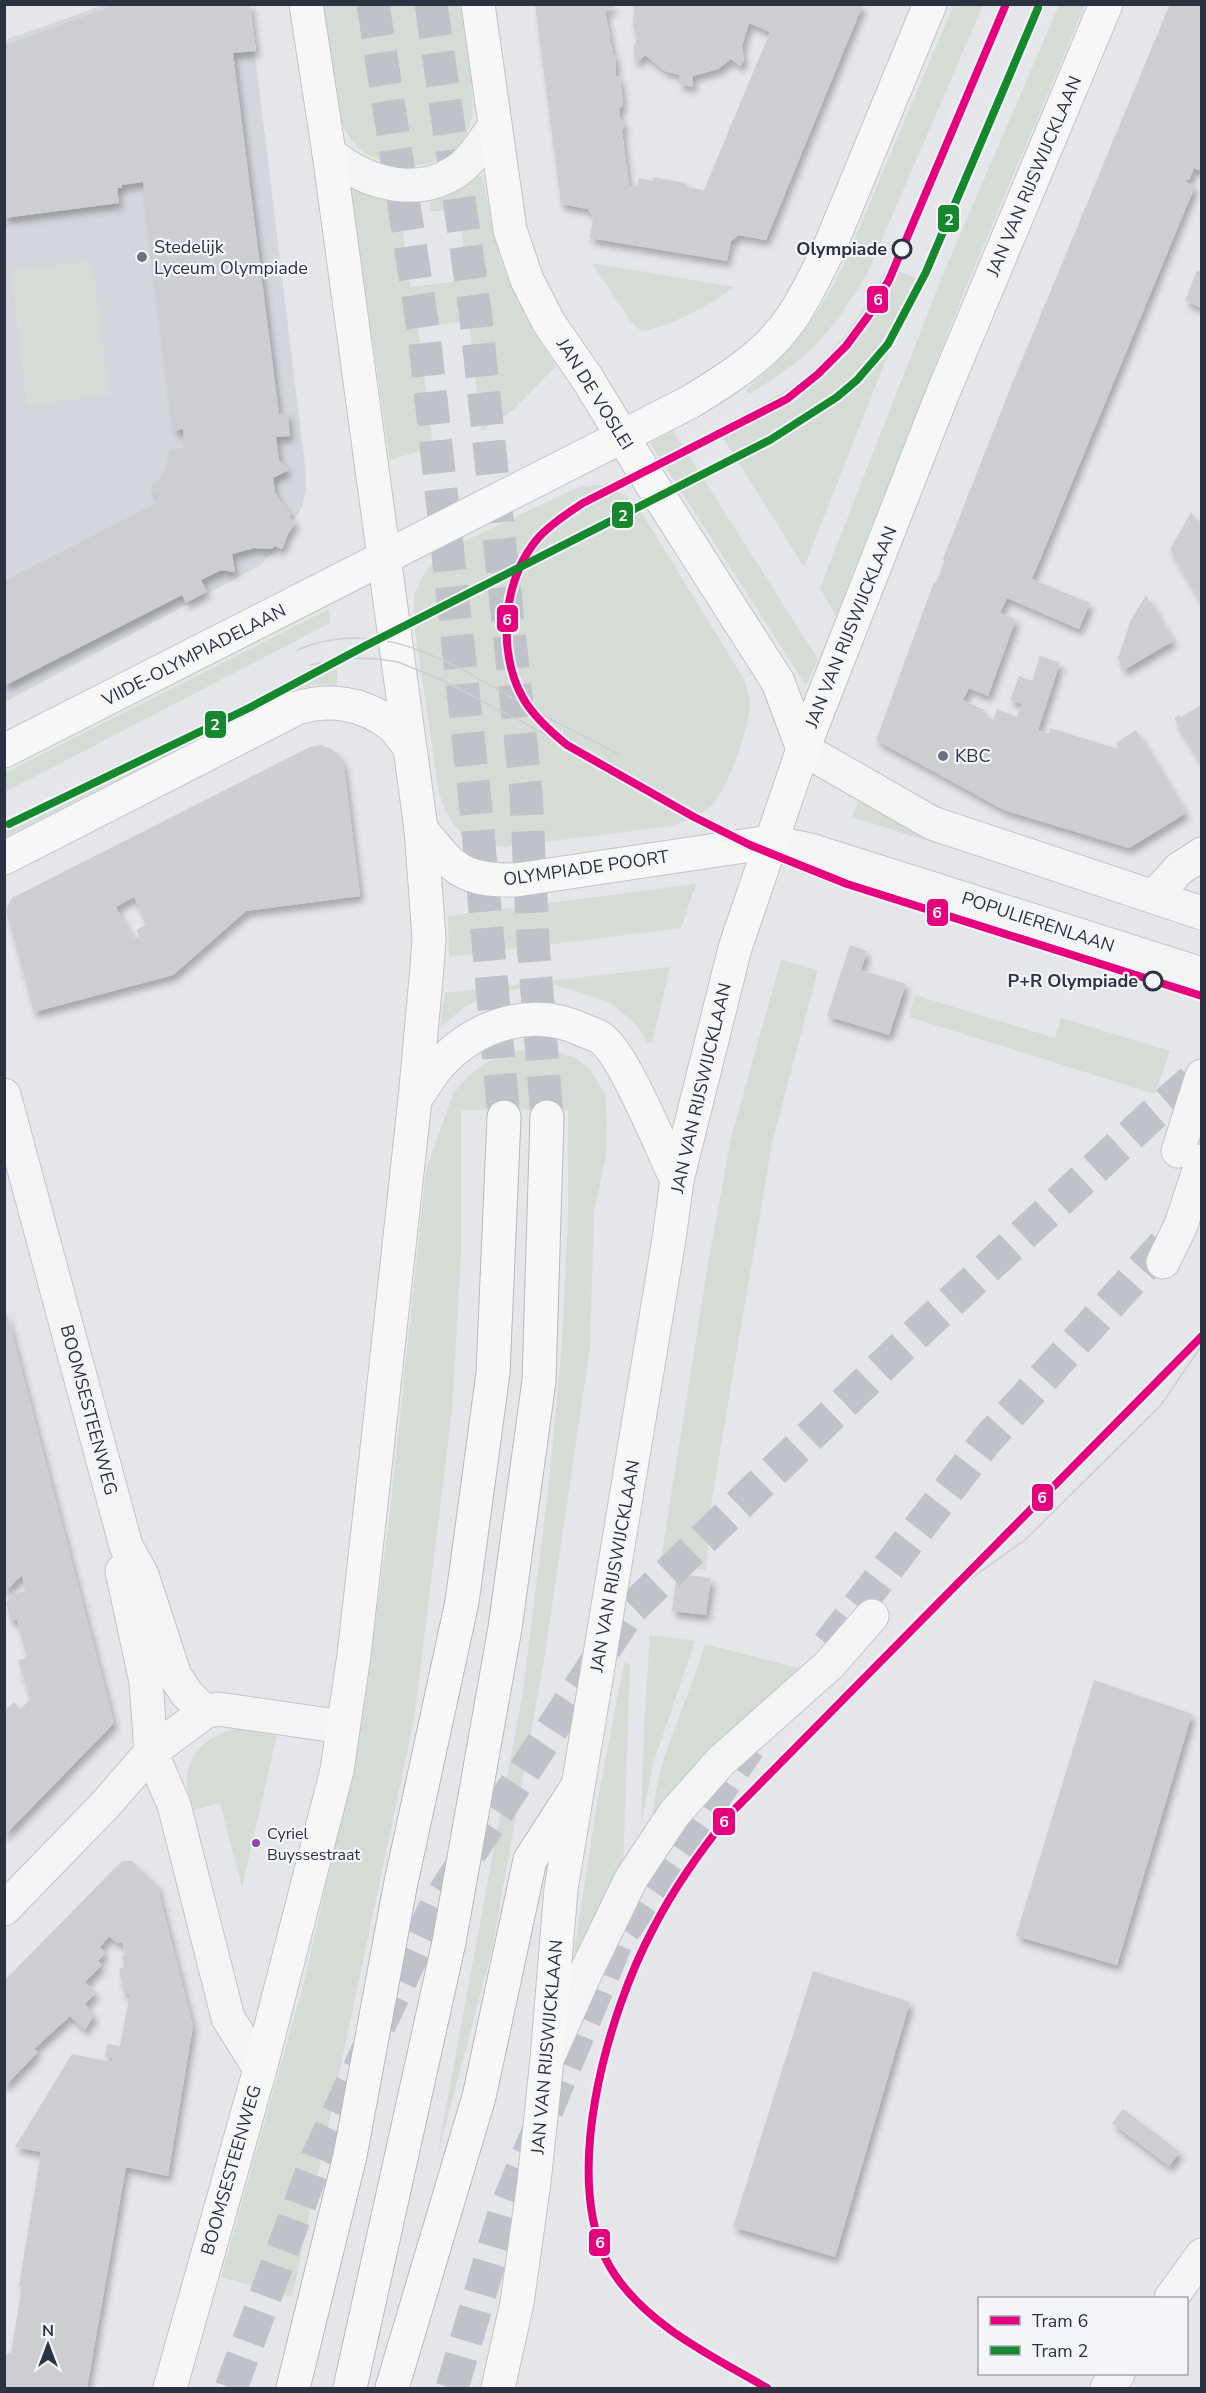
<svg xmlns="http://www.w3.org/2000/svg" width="1206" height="2393" viewBox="0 0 1206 2393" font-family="'Nunito Sans',sans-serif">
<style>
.built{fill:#d3d6dc}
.green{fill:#d5dcd5}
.building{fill:#ccced1;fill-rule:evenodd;filter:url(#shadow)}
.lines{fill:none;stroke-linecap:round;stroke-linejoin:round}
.highway-tunnel{stroke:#bfc2c8;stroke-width:33;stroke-dasharray:33 16;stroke-linecap:butt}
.minor-casing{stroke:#c2c4c7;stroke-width:35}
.major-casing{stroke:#c1c3c7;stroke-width:35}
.highway-casing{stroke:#b7b9bd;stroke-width:35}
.minor{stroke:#f4f4f6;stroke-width:33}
.major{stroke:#f7f7f8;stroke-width:33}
.highway{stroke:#f7f7f8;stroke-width:33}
.tram{stroke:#cdced1;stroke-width:1.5}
.tram-1-casing{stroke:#f3f5f8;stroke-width:12}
.tram-2-casing{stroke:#f3f5f8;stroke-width:12}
.tram-1{stroke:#e6007e;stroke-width:8}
.tram-2{stroke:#15882e;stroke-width:8}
.stop-dot{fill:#f3f5f8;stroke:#2b3342;stroke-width:3}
.poi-dot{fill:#6c727c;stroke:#f3f5f8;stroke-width:2}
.bus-dot{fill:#8e44ad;stroke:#f3f5f8;stroke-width:2}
.labels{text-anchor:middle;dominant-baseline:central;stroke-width:4.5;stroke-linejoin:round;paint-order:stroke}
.bus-label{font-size:16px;fill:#2b3342;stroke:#f3f5f8;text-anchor:start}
.street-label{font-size:18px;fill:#2b3342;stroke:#f3f5f8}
.poi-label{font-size:18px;fill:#2b3342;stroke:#f3f5f8;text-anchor:start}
.stop-label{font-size:18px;font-weight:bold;fill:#2b3342;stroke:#f3f5f8;text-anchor:end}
.line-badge{stroke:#f3f5f8;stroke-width:2}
.badge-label{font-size:16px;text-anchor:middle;font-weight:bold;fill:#fff}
</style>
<defs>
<filter id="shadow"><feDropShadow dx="3.5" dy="6" stdDeviation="3" flood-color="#0004"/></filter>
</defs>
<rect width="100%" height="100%" fill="#e4e6e9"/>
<path class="built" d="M104,5H249L306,474V492L300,511L283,534L273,553L259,566L5,702V40Z"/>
<g class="green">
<path d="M954,4L983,5L867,274C852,297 838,321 819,341C800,363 773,379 749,394L746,390C791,350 816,321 843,266Z"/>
<path d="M323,5H460C464,33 478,97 471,122C453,181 367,179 343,126C338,116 338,101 337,90C332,61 328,33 323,5Z"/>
<path d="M1059,5H1085L966,287L836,616L820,588L942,277Z"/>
<path d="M474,175L483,177C489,207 493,238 504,268C516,303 536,335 556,366L513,410L481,431L469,321L418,328L433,447L390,460L350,186L380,199L399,202L410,287L467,280L459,208L430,212L431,201Z"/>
<path d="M92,261L109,395L27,406L11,270Z"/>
<path d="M592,263L735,287C713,303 668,328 641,331L632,323Z"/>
<path d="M888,266L918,279L804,567L717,428C737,417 758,407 778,395C829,365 862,317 888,266Z"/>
<path d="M673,431L818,659L806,685L650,443Z"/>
<path d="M603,485L625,495L640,510L745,681C746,688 749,696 750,704C750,726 728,789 712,805C701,816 685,821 671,826L507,847C465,843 452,832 439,793L414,624V595L424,573L435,560L452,547L581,486Z"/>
<path d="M329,609L330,623L5,792V773Z"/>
<path d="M337,669V686L314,684L292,692L5,837V821L289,681L312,673Z"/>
<path d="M862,792L1193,925L852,817Z"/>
<path d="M696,884L681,928L449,957L448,916Z"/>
<path d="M781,960L818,970L772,1143L711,1505L706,1570L660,1565L708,1264L731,1138Z"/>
<path d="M670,967L652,1043H648L635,1023L611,1003L556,985L498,991L464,1007L440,1028L445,993Z"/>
<path d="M915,995L1055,1038L1061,1018L1170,1051L1155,1094L909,1017Z"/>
<path d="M519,1050L552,1051L574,1057L590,1069L605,1094L607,1123L606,1155L594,1212L590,1347L544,1660L491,1954L436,2161L523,1691L548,1492L562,1345L568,1215V1110H461V1254L452,1411L414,1719L292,2297L221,2277L305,1979L362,1722L389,1521L426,1170L453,1094L468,1076L489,1061Z"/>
<path d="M650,1635L695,1641L653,1764L641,1826L644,1726Z"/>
<path d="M705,1644L802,1669L650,1830C654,1808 656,1783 663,1762C676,1722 693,1684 705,1644Z"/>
<path d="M624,1663L630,1664L623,1871L581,1954L574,1952L597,1804Z"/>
<path d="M243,1728L277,1735L242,1887L220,1803L192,1810C176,1765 198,1734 243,1728Z"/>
</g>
<g class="building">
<path d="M118,4H250L256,51L233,53L279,414L288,413L290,436L276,437L279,460L289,470L273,478L275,492L280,501L291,514L289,517L296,522L288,534L282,549L275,546L272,549L254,548L232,554L235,572L221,570L201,580L207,592L186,603L182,595L4,686V581L159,502L151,485L159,479L167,466L169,449L185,448L183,429L174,431L143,182L122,185V188H117L119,203L4,218V46Z"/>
<path d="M535,4H613V9L605,10L613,54L616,57V76H620L623,106L619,108L620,118L625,125L622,131L629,185L637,186L639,178L653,181V177L686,183V187L704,190L770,32L749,23L742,46L744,61L740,66L731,59L718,69L693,76V87L679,84L680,75L665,71L645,55L637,62L634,59V45L637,40L633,25L634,5L863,4L766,240L739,235L731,241L727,261L590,238L593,216L588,209L561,204Z"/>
<path d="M1170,4H1202V171L1194,168L1189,180L1187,179L1186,182L1195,186L1032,579L1090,603L1079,629L1007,598L1000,613L1016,619L988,696L969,688L963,700L984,710L981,714L993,720L997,709L1017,717L1022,704L1010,700L1019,676L1032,681L1040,656L1060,663L1038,730L1049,734L1050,728L1119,749L1116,743L1136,730L1186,813L1129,848L1004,810L876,740L934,582L936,583L945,560L943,559L1012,384Z"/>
<path d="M1197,270L1202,272V308L1185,301Z"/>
<path d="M1191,512L1202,529V602L1170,549Z"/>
<path d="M1146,595L1173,641L1124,670L1118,658L1131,620Z"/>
<path d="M1202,704V763L1174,718L1179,715L1181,717Z"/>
<path d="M321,745L331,749L339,755L344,766L360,896L246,911L173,975L34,1012L6,910L12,898L310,747ZM134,897L147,924L137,930L139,936L133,939L116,907Z"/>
<path d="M850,945L867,951L861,970L906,984L889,1035L827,1016Z"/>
<path d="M5,1307L114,1723L4,1836V1711L14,1702L21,1709L30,1699L18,1660L27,1658L17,1619L11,1621L6,1602L14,1594L26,1591L22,1575L4,1593Z"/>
<path d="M677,1574L711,1578L706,1615L672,1611Z"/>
<path d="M1094,1680L1192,1714L1117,1965L1016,1936Z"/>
<path d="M122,1861H132L157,1885L193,2026L168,2176L126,2167L87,2388H4V2366L7,2353H11L22,2286H19L41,2152L15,2147L72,2054L112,2062V2058L105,2057L107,2044L120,2046L130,1993L124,1994L119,1969L124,1967L122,1956L126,1955L122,1942L117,1943L109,1936L100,1947L105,1953L98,1961L102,1965L85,1982L96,1993L85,2004L94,2015L85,2030L70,2016L34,2049L38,2052L4,2087V1981Z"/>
<path d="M813,1971L910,2002L835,2257L733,2227Z"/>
<path d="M1123,2109L1180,2152L1169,2166L1112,2123Z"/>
</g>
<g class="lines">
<g class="highway-tunnel">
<path d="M373,4L424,335L475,800L504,1117"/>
<path d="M431,4L475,310L526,792L533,943L547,1117"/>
<path d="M828,1645L987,1440L1177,1230"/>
<path d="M231,2388L317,2158L436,1905L631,1609L902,1347L1148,1119L1202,1072"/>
<path d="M452,2388L504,2213L618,1939L749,1747"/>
</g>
<defs>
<g id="minor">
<path d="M329,153C366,184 420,200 462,167C475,156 484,140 494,127"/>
<path d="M803,749L932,823L1202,913"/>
<path d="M771,842L810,850L1202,974"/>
<path d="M1154,897L1179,869L1202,854"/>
<path d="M4,1095L126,1546L142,1575L175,1676L187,1694L205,1712"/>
<path d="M1178,1151L1202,1076"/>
<path d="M1163,1262L1181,1225L1202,1161"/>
<path d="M122,1571L146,1682L151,1752L174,1805L228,2018L260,2069"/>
<path d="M4,1909L106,1804L151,1752L205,1712L218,1709L343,1727"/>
<path d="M549,2055L585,1974L631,1879L674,1814L721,1761L829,1665L872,1616"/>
<path d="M1171,2298L1202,2255"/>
<path d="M1107,2388L1118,2374"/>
</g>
<g id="major">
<path d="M478,4L510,230L527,280L549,323L587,378L644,472L778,682L803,749"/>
<path d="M4,751L690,402C726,380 765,356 790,320C805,299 816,274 828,251L930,4"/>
<path d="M421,829C453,869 462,881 516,880L771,842"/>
<path d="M4,858L297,708C329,698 363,703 390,724C397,729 403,739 408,745"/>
<path d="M416,1098C424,1087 431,1073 440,1064C478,1023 535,1006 585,1031C590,1033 597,1035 602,1039C625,1056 662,1150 677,1180"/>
<path d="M170,2388L260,2069L337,1770L354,1655L370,1513L415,1099L427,967L429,938L421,829L329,153L306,4"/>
<path d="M498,2388L517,2303L534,2182L547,2059L561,1889L669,1239L677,1180L735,948L803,749L942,395L1106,4"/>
</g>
<g id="highway">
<path d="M293,2388L350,2156L400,1887L462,1602L493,1373L504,1117"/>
<path d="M350,2388L449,1942L505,1628L539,1381L547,1117"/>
<path d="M392,2388L479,2097L530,1860L577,1787"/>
</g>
</defs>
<use href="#minor" class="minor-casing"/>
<use href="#major" class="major-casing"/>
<use href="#highway" class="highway-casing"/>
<use href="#minor" class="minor"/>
<use href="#major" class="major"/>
<use href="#highway" class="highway"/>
<g class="tram">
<path d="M297,650C381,614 457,666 528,707C558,723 588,738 618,754"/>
<path d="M310,665L348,658L379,659L398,662L442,680L579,752"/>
<path d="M939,1601L1025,1540L1161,1405L1202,1345"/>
</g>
<defs>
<g id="tram-1">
<path d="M1006,4L889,280L869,315L846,346L818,374L787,399L583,503C568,513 552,523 539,537C503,577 496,651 523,698C533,716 551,732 567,745L694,817L750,845L847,884L1202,996"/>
<path d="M767,2388C714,2357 650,2327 615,2275C556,2188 608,2012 654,1927C675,1886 701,1850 730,1814L1202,1336"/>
</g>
<path id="tram-2" d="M9,824L249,708L365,646L770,440L837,397L857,380L888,344L926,272L1038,8"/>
</defs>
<use href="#tram-1" class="tram-1-casing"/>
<use href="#tram-2" class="tram-2-casing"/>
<use href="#tram-1" class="tram-1"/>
<use href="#tram-2" class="tram-2"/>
</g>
<g class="stop-dot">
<circle cx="902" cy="249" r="9"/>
<circle cx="1153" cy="981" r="9"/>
</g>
<g class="poi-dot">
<circle cx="142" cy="257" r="6"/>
<circle cx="943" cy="756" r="6"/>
</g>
<circle class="bus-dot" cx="256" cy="1843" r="5"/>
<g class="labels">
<g class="bus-label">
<text x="267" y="1834">Cyriel<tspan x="267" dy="21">Buyssestraat</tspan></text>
</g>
<g class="street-label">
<text transform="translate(1034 176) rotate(-67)">JAN VAN RIJSWIJCKLAAN</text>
<text transform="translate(595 394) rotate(58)">JAN DE VOSLEI</text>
<text transform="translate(851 627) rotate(-68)">JAN VAN RIJSWIJCKLAAN</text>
<text transform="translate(194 655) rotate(-27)">VIIDE-OLYMPIADELAAN</text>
<text transform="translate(586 868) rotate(-8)">OLYMPIADE POORT</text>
<text transform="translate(1038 922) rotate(18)">POPULIERENLAAN</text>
<text transform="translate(701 1088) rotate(-77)">JAN VAN RIJSWIJCKLAAN</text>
<text transform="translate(89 1410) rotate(75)">BOOMSESTEENWEG</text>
<text transform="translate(615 1566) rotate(-80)">JAN VAN RIJSWIJCKLAAN</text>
<text transform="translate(547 2047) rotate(-85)">JAN VAN RIJSWIJCKLAAN</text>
<text transform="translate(231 2170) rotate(-74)">BOOMSESTEENWEG</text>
</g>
<g class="poi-label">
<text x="154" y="247">Stedelijk<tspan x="154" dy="21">Lyceum Olympiade</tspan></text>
<text x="955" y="756">KBC</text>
</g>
<g class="stop-label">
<text x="887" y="249">Olympiade</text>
<text x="1138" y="981">P+R Olympiade</text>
</g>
</g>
<g class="line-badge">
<rect x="937" y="204" width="23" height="29" rx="6" fill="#15882e"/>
<rect x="866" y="285" width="23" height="29" rx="6" fill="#e6007e"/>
<rect x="611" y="501" width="23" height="28" rx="6" fill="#15882e"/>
<rect x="496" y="604" width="23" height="29" rx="6" fill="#e6007e"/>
<rect x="204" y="710" width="23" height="29" rx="6" fill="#15882e"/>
<rect x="926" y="898" width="23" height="29" rx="6" fill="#e6007e"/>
<rect x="1031" y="1483" width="23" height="29" rx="6" fill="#e6007e"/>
<rect x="712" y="1807" width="24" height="29" rx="6" fill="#e6007e"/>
<rect x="588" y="2228" width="23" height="29" rx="6" fill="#e6007e"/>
</g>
<g class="badge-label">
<text x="949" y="225">2</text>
<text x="878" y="305">6</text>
<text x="623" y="521">2</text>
<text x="507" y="625">6</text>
<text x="215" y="730">2</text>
<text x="937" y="918">6</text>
<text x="1042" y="1503">6</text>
<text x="724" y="1827">6</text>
<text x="600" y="2248">6</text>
</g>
<rect width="1206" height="2393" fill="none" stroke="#2b3342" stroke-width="12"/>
<rect x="978" y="2297" width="210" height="78" fill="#f3f5f8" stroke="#a3a7af" stroke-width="1.5"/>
<rect x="990" y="2316" width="30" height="9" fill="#e6007e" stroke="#a3a7af" stroke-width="1.5"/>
<text x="1032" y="2327" font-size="18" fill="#2b3342">Tram 6</text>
<rect x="990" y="2346" width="30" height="9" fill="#15882e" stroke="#a3a7af" stroke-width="1.5"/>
<text x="1032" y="2357" font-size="18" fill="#2b3342">Tram 2</text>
<g transform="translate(48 2345)" stroke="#f3f5f8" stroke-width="4.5" paint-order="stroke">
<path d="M0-4.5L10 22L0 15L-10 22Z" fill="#2b3342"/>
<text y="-9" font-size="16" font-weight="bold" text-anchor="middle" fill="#2b3342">N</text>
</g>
</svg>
